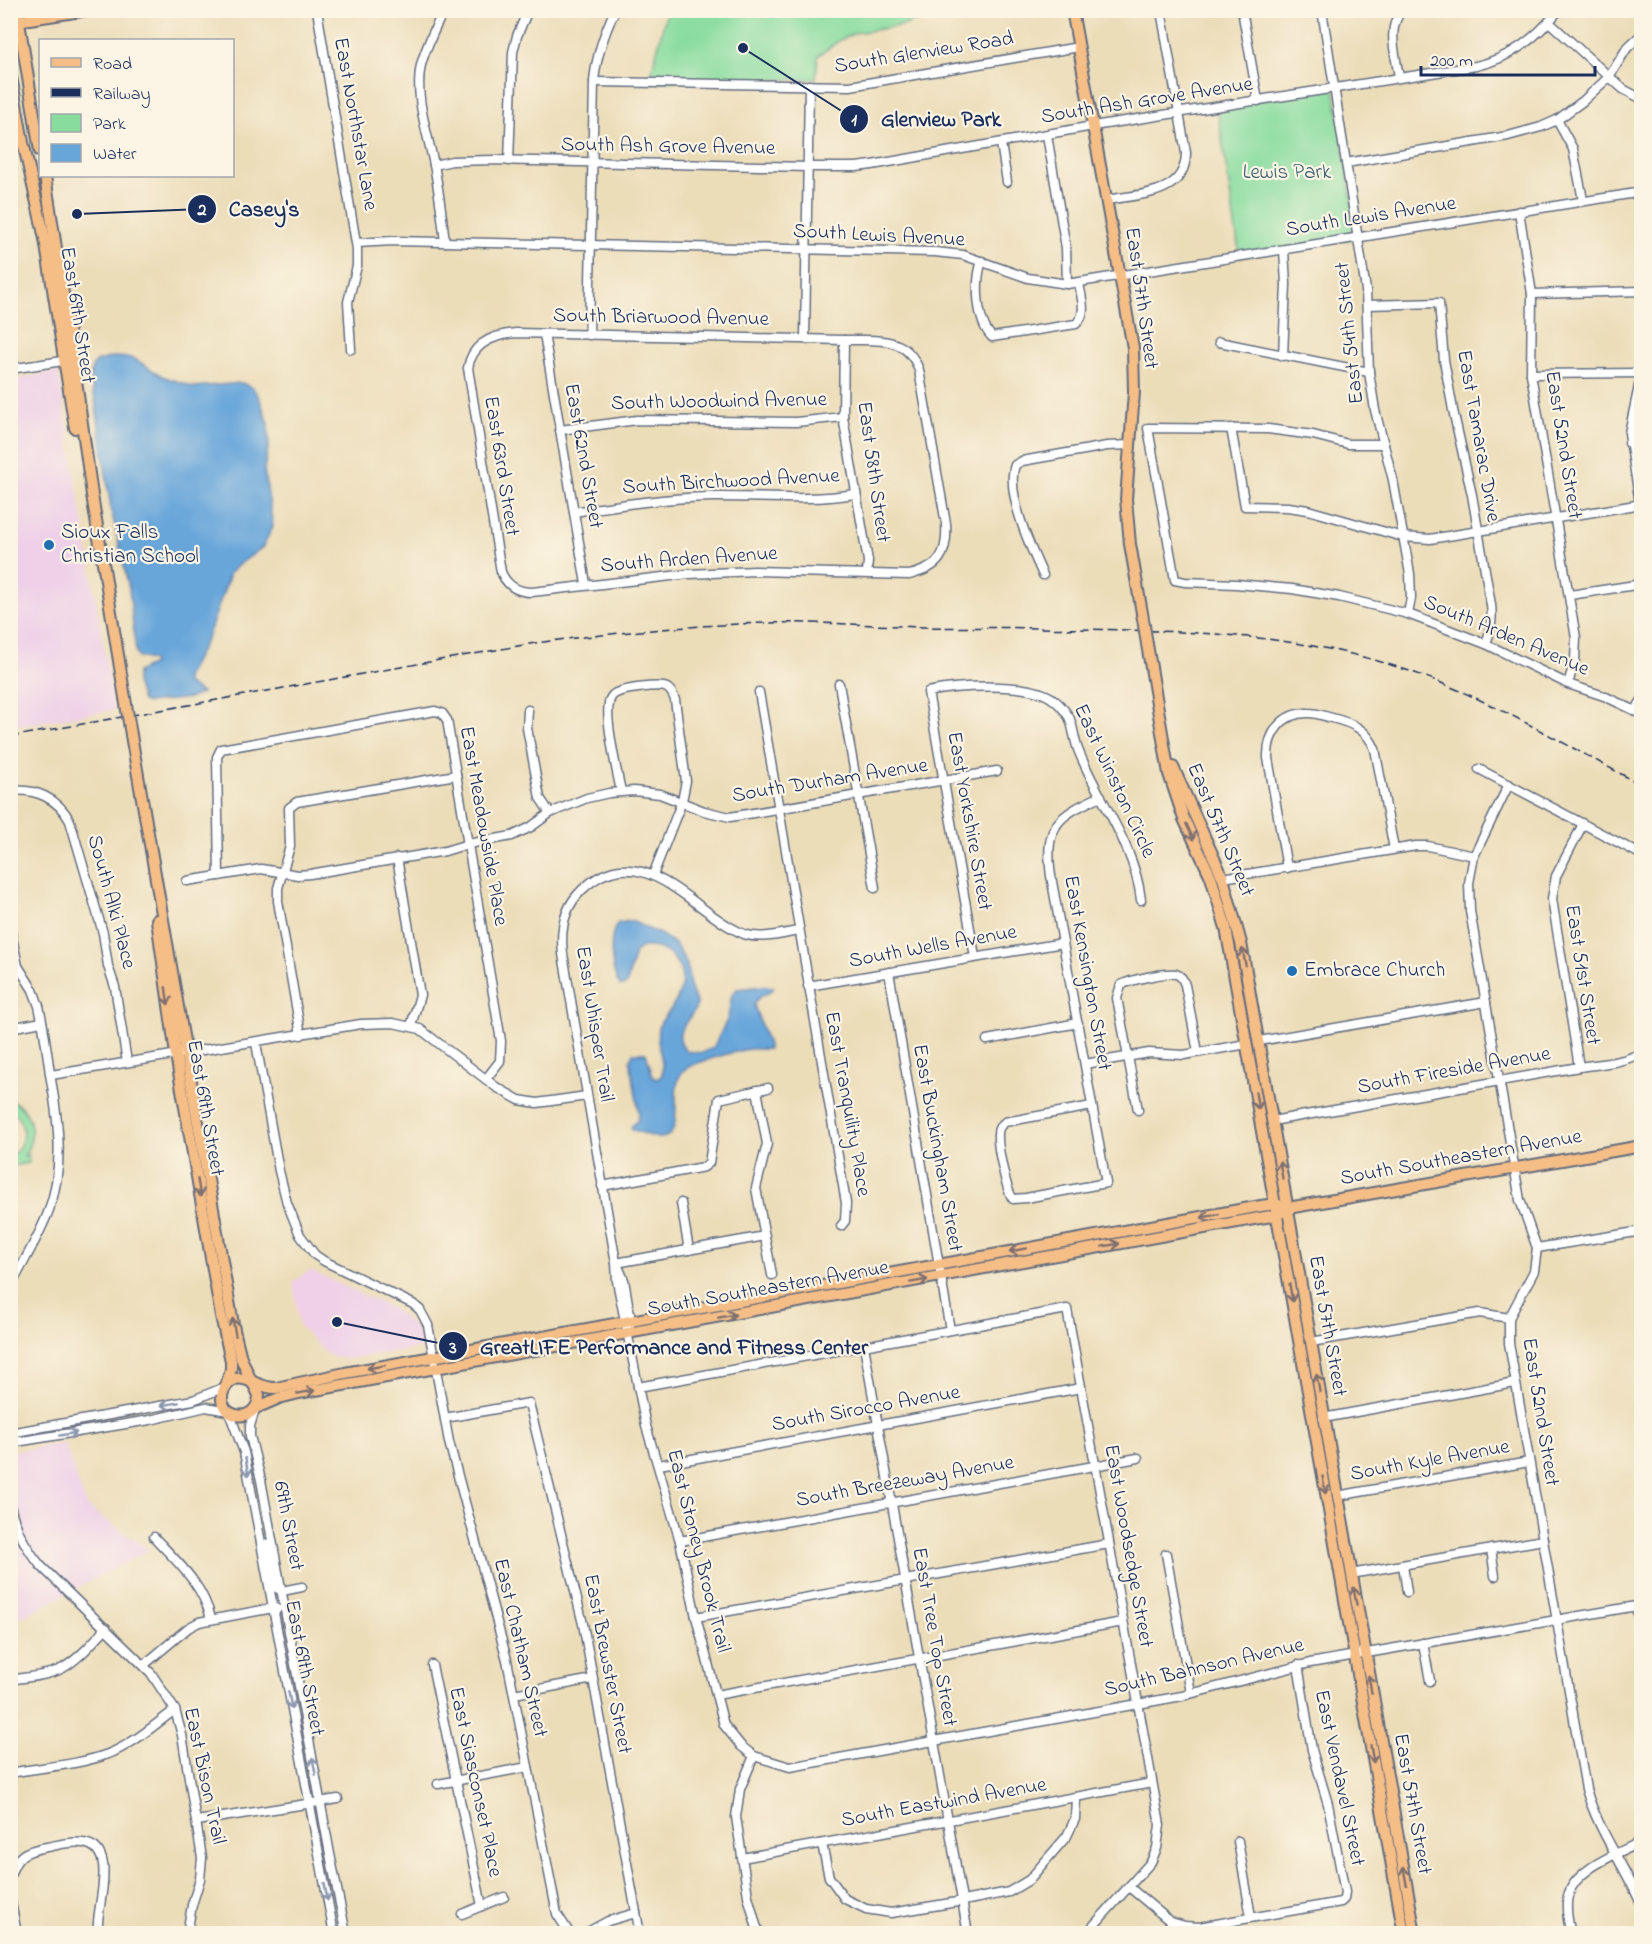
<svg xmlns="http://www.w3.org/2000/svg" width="1652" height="1944" viewBox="0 0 1652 1944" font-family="'Indie Flower',sans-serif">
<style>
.built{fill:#eed0e8}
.green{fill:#87dc9e;stroke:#51867e;stroke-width:1.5}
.water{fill:#68a6da;stroke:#426a9c;stroke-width:1.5}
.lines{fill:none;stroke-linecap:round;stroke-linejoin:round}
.minor-casing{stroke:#646c7e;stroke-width:11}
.major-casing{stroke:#646c7e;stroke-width:14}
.minor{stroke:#fff;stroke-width:8}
.major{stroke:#f6be87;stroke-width:10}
.rail{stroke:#1b2f5e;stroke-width:1.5;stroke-dasharray:9 4.5;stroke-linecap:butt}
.major-bridge-casing{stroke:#646c7e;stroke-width:14;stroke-linecap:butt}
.major-bridge{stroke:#f6be87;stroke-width:10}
.oneway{stroke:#7e6f70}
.oneway2{stroke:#8d97ae}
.poi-dot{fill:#1f6fb2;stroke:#fcf5e5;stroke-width:2}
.labels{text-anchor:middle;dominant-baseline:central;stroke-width:4.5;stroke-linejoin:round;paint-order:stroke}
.street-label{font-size:21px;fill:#1b2f5e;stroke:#fcf5e5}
.park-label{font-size:21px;fill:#365a6e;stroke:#fcf5e5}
.poi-label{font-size:21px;fill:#1b2f5e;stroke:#fcf5e5;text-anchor:start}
.leader{fill:none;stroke:#1b2f5e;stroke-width:2}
.callout-dot{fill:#1b2f5e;stroke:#fcf5e5;stroke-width:2}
.mark-label{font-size:18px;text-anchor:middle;font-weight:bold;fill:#fff}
.callout-label{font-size:22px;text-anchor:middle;font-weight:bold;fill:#1b2f5e;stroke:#fcf5e5;stroke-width:4.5;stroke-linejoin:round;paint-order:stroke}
</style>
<rect width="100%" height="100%" fill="#fcf5e5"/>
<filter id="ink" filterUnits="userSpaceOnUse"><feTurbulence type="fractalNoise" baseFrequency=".0167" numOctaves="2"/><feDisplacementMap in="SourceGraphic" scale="12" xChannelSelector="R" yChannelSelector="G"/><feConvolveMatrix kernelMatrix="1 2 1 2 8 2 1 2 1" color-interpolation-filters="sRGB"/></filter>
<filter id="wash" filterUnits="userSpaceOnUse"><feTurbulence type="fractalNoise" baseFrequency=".008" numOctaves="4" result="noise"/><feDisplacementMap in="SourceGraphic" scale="24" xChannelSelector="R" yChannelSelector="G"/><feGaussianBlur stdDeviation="1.35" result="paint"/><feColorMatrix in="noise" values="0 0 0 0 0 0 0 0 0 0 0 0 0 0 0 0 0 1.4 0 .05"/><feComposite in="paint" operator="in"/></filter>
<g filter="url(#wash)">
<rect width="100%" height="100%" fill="#ecddb9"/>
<g class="built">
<path d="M58,371L114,710L11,727V380Z"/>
<path d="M310,1270L395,1310L418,1331L422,1348L345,1359L326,1354L299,1325L293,1282Z"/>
<path d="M64,1443L87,1507L149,1550L11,1623V1452Z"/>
</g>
<g class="green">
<path d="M667,11H989L960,17L924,18L905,25L855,33L840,40L818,56L816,79L649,82Z"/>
<path d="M1334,88L1358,238L1240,257L1217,107Z"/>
<path d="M10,1100C33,1110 37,1136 24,1156L28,1155L29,1163L11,1166V1156C27,1143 27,1123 11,1110Z"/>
</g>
<g class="water">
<path d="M112,357L133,358L162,376L193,387L242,383L253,388L259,397L268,422L269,444L264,469L273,526L263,547L237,566L230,573L208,636L186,678V683L202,693L190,698L147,703L142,701L136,683L137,672L153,664L152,660L138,657L136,652L129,589L111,509L95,399L90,381L92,367L96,362Z"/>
<path d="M631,921L660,934L675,944L687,964L690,986L697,1005C691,1021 669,1032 686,1051L701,1053L713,1048L728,1018L732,994L737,989L764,986L774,987C771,995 757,994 754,1005L768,1045V1049C762,1050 756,1048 749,1049C737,1051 690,1063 683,1071C667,1088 688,1139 659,1138C649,1137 641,1131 632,1130L631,1127L637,1121L639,1113L630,1060L633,1053H646L653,1077L657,1079L662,1075C665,1060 655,1044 658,1029C660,1021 666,1015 671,1009C682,993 688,973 672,957C665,949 653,946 642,947L635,952L627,983L623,986H620C611,973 607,935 618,923Z"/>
</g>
</g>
<g filter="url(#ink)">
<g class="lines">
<defs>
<g id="minor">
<path d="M317,10L357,249V266L348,302L351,349"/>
<path d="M444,10C435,28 426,46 421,65C414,97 428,134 434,165C439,191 442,216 445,242"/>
<path d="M1242,10L1258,101"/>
<path d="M1322,10L1366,290L1369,372L1375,410L1393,480L1410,574L1411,598L1408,614"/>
<path d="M1549,22L1623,89L1642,99"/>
<path d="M1399,77C1396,56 1386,28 1402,10"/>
<path d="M594,82L850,86L1079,47"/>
<path d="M1557,120L1573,149L1583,200"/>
<path d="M1047,135L1066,248L1067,284"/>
<path d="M1001,143L1007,182"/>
<path d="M509,161L513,52L517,36L528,10"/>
<path d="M1346,163L1508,136L1541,127L1557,120L1583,101L1609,77L1627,48L1642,34"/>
<path d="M434,165L452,161L494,160L808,167H856L872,165L1093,126L1476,66C1511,58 1536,38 1559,10"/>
<path d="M1106,200C1138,194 1186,196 1186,153L1161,10"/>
<path d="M1519,211L1532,294L1531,374L1576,638L1575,660L1568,684"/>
<path d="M357,243L393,241L935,252L963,255L1028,278L1067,284L1642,192"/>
<path d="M982,261C975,281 976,321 992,337L1076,324C1088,314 1081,297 1079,283"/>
<path d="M1532,294L1642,291"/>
<path d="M1368,305L1439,303L1444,360L1453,410L1472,495L1491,605C1493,619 1491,630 1486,644"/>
<path d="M516,333L844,340C876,341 906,334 919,370L946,524C948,555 939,568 909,575L755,571L689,574L532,592C517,592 507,586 501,572L468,368C472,343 493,335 516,333Z"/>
<path d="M544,334L586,584"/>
<path d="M589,335L594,82C596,56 604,34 615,10"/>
<path d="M805,339L809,85"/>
<path d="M844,340L843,417L868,561L867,573"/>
<path d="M1219,342L1369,372"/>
<path d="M1283,356L1286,284L1284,250"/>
<path d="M10,369L69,360"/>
<path d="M1531,374L1641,373"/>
<path d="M1231,428L1245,506L1288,507L1308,510L1403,537L1430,539L1642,504"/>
<path d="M560,430L637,420L796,422L843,417"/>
<path d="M1629,443L1642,441"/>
<path d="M1384,444H1348L1313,435L1268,429L1148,428L1175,580L1185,582L1236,584L1292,589L1339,597L1408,614L1486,644L1568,684L1604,696L1642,714"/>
<path d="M1640,504L1629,433L1642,372"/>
<path d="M574,512C620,505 665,498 712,497C760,496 807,502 855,494"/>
<path d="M1043,575C1031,549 1005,492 1015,465L1022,461L1107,446L1129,445"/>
<path d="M1570,595L1642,584"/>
<path d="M839,684L875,888"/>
<path d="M759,692L846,1203L845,1221L841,1226"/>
<path d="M528,710L527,728L540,798L550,813"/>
<path d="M1635,711L1642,700"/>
<path d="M1479,769L1642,855"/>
<path d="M1509,784L1474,856L1469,883L1470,911L1520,1200L1537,1248L1534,1271L1509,1318V1343L1586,1789C1598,1831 1625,1866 1642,1906"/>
<path d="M10,791C35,788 58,798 70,821L103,933L108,966L115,987L127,1062"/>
<path d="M621,791C617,773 605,719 609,704C609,701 611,697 613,695C619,689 660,684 667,688C672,691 673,695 675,700L686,781L682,801L653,875"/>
<path d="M397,858L420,995L411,1026"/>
<path d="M1287,868L1268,758C1267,734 1282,712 1309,713C1317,713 1324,716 1332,718C1352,723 1367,729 1375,749L1394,849"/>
<path d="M219,876L217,757L221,749L435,711L442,713L447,720L501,1041L500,1061L486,1079"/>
<path d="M1223,878L1416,846H1428L1474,856"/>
<path d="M187,881L261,869L298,875L310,874L445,851L468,844L512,836L531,827L550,813L587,798L609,793L634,791L660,794L704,811L730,817L997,771"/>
<path d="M10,928L18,966L33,990L39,1006C44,1028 47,1051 50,1074C58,1119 65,1165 49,1210C39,1237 23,1262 10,1288"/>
<path d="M798,931C781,934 761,940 744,934C694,914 641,832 582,890C564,907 560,930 563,954L616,1263L617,1281L646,1426L680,1541L696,1617L724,1725L741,1746L754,1756L790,1767L1182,1696L1310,1663L1642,1605"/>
<path d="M975,957L928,692C957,686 1024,682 1050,697C1058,702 1064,709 1069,717C1074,728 1074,741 1079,752C1099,801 1135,846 1141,900"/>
<path d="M889,972L950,1330"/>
<path d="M808,986L1063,943"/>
<path d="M10,1028L42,1022"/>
<path d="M301,1035L278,901V888L290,846L289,808L297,802L456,775"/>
<path d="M987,1040L1078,1023"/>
<path d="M1259,1041L1486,1002"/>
<path d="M256,1043L279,1171L287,1203L300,1235L315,1255L324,1261L413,1304L420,1310L428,1325L449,1442L507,1660L557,1914L570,1934"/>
<path d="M1085,1064L1149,1053L1184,1055L1247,1044"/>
<path d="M1579,1067L1552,899L1556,876L1583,824"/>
<path d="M51,1075L361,1024L393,1023L420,1029L496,1087L519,1100L537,1103L587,1096"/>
<path d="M757,1090L767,1144L756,1188L772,1275"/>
<path d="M1092,1106L1005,1122C1000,1126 998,1128 998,1134C997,1146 1006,1190 1013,1199L1026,1198L1106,1183L1051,876C1044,824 1058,816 1101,796"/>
<path d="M1138,1110L1117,998L1121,985C1130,980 1165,972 1176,974C1182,976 1183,980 1185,985L1198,1052"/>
<path d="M1272,1121L1579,1067C1598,1064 1625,1063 1642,1052"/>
<path d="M602,1186L704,1167L709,1163L719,1099L768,1088"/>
<path d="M681,1203L689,1250"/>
<path d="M1537,1248L1642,1231"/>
<path d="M616,1263L765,1236"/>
<path d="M618,1266L624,1280L631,1321L630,1326"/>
<path d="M1311,1342L1480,1313L1509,1318"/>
<path d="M864,1346L968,1934"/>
<path d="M638,1387L1067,1309L1160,1825L1157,1848L1151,1862L1086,1934"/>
<path d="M255,1409L250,1426V1436L261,1480L330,1854L346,1934"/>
<path d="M229,1412L244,1452L334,1934"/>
<path d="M445,1418L529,1403L583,1624L640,1934"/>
<path d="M1323,1418L1515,1383"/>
<path d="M10,1433L193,1400L225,1387"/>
<path d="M10,1443L150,1420L206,1407L228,1411"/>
<path d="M659,1465L1081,1388"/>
<path d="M1337,1496L1529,1462"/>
<path d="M10,1505C15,1528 25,1547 40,1565L151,1673L175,1710L182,1735L202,1858L200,1879L192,1905L187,1934"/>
<path d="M154,1537C178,1563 203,1584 211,1619"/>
<path d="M680,1541L1138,1458"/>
<path d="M266,1544L276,1588L282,1591L302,1587"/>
<path d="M1491,1549L1495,1576"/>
<path d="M1166,1554L1191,1693"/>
<path d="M1403,1565L1407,1592"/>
<path d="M1351,1574L1543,1540"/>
<path d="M1636,1606L1642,1636"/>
<path d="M696,1617L1109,1544"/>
<path d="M1423,1643L1430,1681"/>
<path d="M144,1665L188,1628L199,1622L273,1608L277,1609"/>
<path d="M432,1665L482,1906"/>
<path d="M10,1680C27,1677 48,1676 63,1668C80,1658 93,1642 106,1628"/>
<path d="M514,1694L593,1679"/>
<path d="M716,1695L1123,1622"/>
<path d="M754,1756L740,1789L736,1817L748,1896L756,1925L760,1934"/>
<path d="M10,1773C41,1767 79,1765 108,1754C132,1745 154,1725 175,1710"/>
<path d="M438,1784L528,1767"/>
<path d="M197,1821L338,1799"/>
<path d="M1238,1841L1251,1917"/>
<path d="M822,1844L829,1877L845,1899L866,1909L891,1913L963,1901L1009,1892L1029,1880L1067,1836L1075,1819L1076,1797"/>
<path d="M742,1858L1152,1783"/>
<path d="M10,1876C17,1854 25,1851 47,1847C58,1845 71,1841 83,1843C121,1848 94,1910 98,1934"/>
<path d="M1129,1887L1171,1922L1185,1926L1199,1927L1341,1902L1344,1899L1345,1892L1328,1804L1312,1750L1298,1665"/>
<path d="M10,1897L17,1934"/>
<path d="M462,1914L504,1897"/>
<path d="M584,1934L608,1921L636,1913"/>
<path d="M1571,1934C1568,1922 1565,1908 1568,1896C1575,1868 1618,1854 1642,1841"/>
</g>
<g id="major">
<path d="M17,10L40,151"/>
<path d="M1072,10L1133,348L1134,392L1126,499L1130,544L1142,613"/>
<path d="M10,22L88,10"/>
<path d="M10,71L23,142L45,239L75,428"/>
<path d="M45,176L73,359L92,495L125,698"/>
<path d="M1147,644L1169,774L1184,819L1211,877L1226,928L1404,1934"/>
<path d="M131,735L234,1330L241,1358L252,1383"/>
<path d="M1173,767L1223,878L1241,943L1415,1934"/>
<path d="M157,920L176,1055L221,1316L231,1361V1369L226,1386"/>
<path d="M253,1383L259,1395C258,1427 215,1418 223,1392C225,1386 230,1381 236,1379C247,1376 262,1389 276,1388L345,1373L1261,1206L1275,1204L1282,1206"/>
<path d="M256,1408L279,1398L299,1393L1248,1220L1277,1215L1288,1208L1642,1146"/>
</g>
</defs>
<use href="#minor" class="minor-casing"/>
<use href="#major" class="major-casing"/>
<use href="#minor" class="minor"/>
<use href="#major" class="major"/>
<path class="rail" d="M10,737L535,643C612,633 690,625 768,623C820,622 871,625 923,627C961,628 999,627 1037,628C1157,631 1279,629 1394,666C1481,693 1561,743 1642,785"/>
<defs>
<g id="major-bridge">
<path d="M1142,613L1147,644"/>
<path d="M125,698L131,735"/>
</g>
</defs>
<use href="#major-bridge" class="major-bridge-casing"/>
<use href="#major-bridge" class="major-bridge"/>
</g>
<defs><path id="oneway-shaft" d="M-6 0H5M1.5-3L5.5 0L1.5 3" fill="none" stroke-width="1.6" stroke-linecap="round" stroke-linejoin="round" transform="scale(1.5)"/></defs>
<g class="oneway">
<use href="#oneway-shaft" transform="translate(1190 832) rotate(65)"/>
<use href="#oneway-shaft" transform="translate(1244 957) rotate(-101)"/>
<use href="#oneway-shaft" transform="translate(167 996) rotate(82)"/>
<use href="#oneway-shaft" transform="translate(1257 1101) rotate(80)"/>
<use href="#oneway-shaft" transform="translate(1281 1170) rotate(-100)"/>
<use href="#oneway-shaft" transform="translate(199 1188) rotate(80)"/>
<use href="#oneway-shaft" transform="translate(1210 1216) rotate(169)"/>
<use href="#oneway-shaft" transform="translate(1111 1245) rotate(-10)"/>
<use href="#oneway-shaft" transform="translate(1018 1250) rotate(170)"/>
<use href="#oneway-shaft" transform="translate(919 1281) rotate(-10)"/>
<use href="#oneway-shaft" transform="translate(1291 1293) rotate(80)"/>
<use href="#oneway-shaft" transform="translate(727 1316) rotate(-10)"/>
<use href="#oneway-shaft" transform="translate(234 1327) rotate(-100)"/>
<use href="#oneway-shaft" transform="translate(376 1367) rotate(170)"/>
<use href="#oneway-shaft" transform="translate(1318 1383) rotate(-100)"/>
<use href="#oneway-shaft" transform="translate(306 1392) rotate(-10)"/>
<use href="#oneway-shaft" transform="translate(1324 1485) rotate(80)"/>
<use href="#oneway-shaft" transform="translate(1355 1596) rotate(-100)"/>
<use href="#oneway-shaft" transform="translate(1370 1684) rotate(-100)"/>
<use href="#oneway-shaft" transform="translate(1372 1754) rotate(80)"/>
<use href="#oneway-shaft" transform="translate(1405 1876) rotate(-100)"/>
</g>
<g class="oneway2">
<use href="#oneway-shaft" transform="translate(170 1404) rotate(170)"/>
<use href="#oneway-shaft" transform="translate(68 1434) rotate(-10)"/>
<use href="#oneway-shaft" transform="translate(247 1467) rotate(80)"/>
<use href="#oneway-shaft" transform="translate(290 1700) rotate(79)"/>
<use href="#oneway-shaft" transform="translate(314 1766) rotate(-101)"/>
<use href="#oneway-shaft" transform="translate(326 1892) rotate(80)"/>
</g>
</g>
<g class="poi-dot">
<circle cx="49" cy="545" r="6"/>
<circle cx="1292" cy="971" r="6"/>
</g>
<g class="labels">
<g class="street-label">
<text transform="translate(924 53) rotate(-9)">South Glenview Road</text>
<text transform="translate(1147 101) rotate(-9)">South Ash Grove Avenue</text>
<text transform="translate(355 124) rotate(80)">East Northstar Lane</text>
<text transform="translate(668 147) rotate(1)">South Ash Grove Avenue</text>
<text transform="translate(1371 217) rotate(-9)">South Lewis Avenue</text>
<text transform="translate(879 236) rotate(3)">South Lewis Avenue</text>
<text transform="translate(1141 298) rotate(82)">East 57th Street</text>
<text transform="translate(77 315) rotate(81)">East 69th Street</text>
<text transform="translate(661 318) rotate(1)">South Briarwood Avenue</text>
<text transform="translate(1350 333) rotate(-96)">East 54th Street</text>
<text transform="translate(719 402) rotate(-1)">South Woodwind Avenue</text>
<text transform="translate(1478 436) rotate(80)">East Tamarac Drive</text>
<text transform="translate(1563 445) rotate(81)">East 52nd Street</text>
<text transform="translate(583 456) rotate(80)">East 62nd Street</text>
<text transform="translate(501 466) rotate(81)">East 63rd Street</text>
<text transform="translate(873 472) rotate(82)">East 58th Street</text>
<text transform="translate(731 482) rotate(-3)">South Birchwood Avenue</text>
<text transform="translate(689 560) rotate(-4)">South Arden Avenue</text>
<text transform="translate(1506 636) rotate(23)">South Arden Avenue</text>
<text transform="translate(830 781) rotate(-9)">South Durham Avenue</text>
<text transform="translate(1114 781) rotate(65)">East Winston Circle</text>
<text transform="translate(969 821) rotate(80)">East Yorkshire Street</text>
<text transform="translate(483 826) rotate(80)">East Meadowside Place</text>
<text transform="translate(1220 830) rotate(67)">East 57th Street</text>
<text transform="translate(111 902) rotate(75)">South Alki Place</text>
<text transform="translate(933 947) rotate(-10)">South Wells Avenue</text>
<text transform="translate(1087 973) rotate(80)">East Kensington Street</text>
<text transform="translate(1582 975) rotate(81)">East 51st Street</text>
<text transform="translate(594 1024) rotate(81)">East Whisper Trail</text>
<text transform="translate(1454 1071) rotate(-10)">South Fireside Avenue</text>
<text transform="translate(847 1104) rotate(80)">East Tranquility Place</text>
<text transform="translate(205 1108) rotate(80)">East 69th Street</text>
<text transform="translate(937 1148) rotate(80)">East Buckingham Street</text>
<text transform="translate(1461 1158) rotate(-10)">South Southeastern Avenue</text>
<text transform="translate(768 1289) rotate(-10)">South Southeastern Avenue</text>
<text transform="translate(1327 1326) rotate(80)">East 57th Street</text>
<text transform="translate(866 1409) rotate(-10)">South Sirocco Avenue</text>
<text transform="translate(1540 1412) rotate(81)">East 52nd Street</text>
<text transform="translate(1430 1461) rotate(-10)">South Kyle Avenue</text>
<text transform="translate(905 1482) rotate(-10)">South Breezeway Avenue</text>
<text transform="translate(288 1526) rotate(79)">69th Street</text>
<text transform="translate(1128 1546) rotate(80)">East Woodsedge Street</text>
<text transform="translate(698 1551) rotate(76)">East Stoney Brook Trail</text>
<text transform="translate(934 1637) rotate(80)">East Tree Top Street</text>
<text transform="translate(520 1648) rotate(77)">East Chatham Street</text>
<text transform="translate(607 1664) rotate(79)">East Brewster Street</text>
<text transform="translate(304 1668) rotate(79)">East 69th Street</text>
<text transform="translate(1204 1668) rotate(-13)">South Bahnson Avenue</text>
<text transform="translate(204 1776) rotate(78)">East Bison Trail</text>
<text transform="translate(1339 1778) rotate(78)">East Vendavel Street</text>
<text transform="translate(475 1782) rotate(78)">East Siasconset Place</text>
<text transform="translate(944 1803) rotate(-10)">South Eastwind Avenue</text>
<text transform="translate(1412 1804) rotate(80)">East 57th Street</text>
</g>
<g class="park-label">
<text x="1287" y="173">Lewis Park</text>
</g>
<g class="poi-label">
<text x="61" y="533">Sioux Falls<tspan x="61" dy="24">Christian School</tspan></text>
<text x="1304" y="971">Embrace Church</text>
</g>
</g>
<path class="leader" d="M743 48L854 119M77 214L202 209M337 1322L453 1346"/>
<g class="callout-dot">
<circle cx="743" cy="48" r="6"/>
<circle cx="77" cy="214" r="6"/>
<circle cx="337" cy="1322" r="6"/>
<circle cx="854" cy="119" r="15"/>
<circle cx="202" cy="209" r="15"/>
<circle cx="453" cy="1346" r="15"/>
</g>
<g class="mark-label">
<text x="854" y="125">1</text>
<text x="202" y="215">2</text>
<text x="453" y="1353">3</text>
</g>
<g class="callout-label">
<text x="941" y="126">Glenview Park</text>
<text x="264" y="216">Casey's</text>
<text x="674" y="1354">GreatLIFE Performance and Fitness Center</text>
</g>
<rect width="1652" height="1944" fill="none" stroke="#fcf5e5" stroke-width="36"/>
<rect x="39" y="39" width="195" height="138" fill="#fcf5e5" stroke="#a2a6af" stroke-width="1.5"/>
<rect x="51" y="58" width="30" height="9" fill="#f6be87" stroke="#a2a6af" stroke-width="1.5"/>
<text x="93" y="69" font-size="18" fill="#1b2f5e">Road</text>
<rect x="51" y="88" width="30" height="9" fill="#1b2f5e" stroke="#a2a6af" stroke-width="1.5"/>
<text x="93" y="99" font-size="18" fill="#1b2f5e">Railway</text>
<rect x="51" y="114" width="30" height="18" fill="#87dc9e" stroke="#a2a6af" stroke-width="1.5"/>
<text x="93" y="129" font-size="18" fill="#1b2f5e">Park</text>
<rect x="51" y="144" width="30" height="18" fill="#68a6da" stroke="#a2a6af" stroke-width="1.5"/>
<text x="93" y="159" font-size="18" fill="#1b2f5e">Water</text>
<path d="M1421 66v9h174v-9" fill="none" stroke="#1b2f5e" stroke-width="3"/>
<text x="1430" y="66" font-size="18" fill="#1b2f5e" stroke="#fcf5e5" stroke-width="4.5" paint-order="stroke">200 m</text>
</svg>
